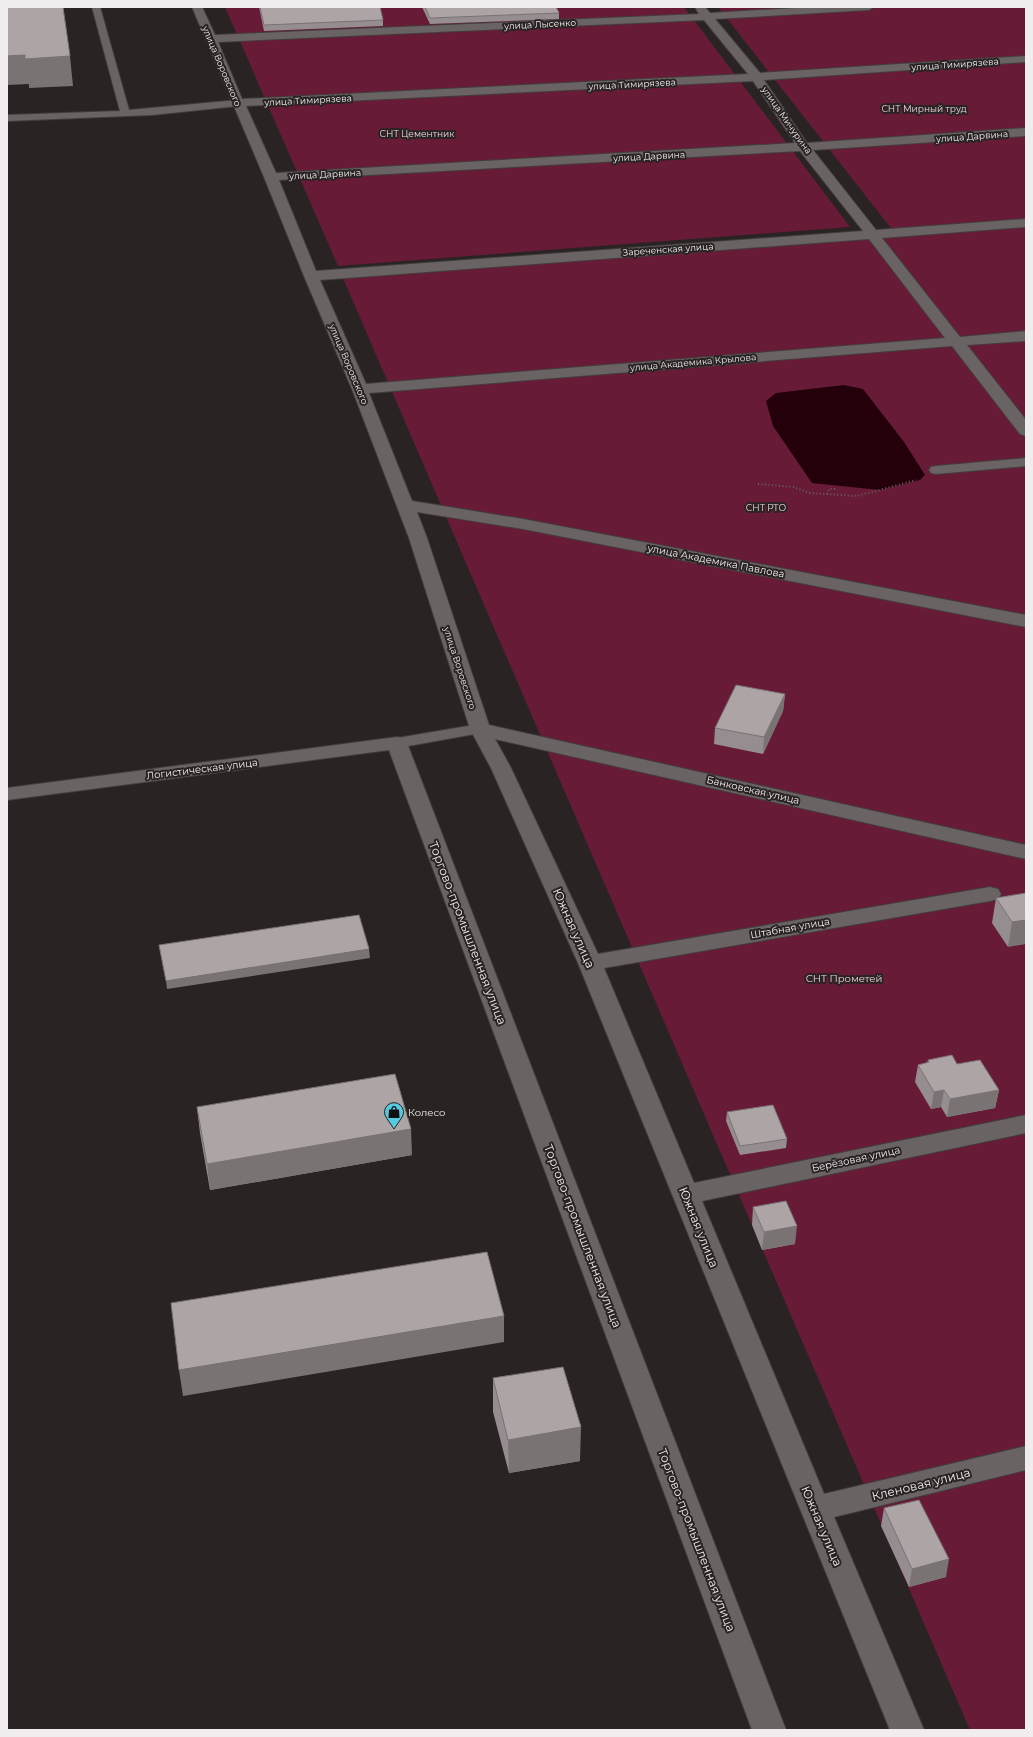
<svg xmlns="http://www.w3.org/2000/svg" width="1033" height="1737" viewBox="0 0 1033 1737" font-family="Montserrat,sans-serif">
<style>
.green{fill:#671b37}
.water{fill:#23000a}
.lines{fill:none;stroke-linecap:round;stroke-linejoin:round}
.service-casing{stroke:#433e3e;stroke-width:2}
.minor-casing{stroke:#433e3e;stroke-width:2}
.path{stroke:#686263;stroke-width:2;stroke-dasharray:1 2.5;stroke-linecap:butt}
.service{fill:#6a6364;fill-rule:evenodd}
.minor{fill:#6a6364;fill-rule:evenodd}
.wall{fill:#958d8f}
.shaded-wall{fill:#797374}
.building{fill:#ada4a6;stroke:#797374}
.labels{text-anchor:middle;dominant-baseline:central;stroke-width:4;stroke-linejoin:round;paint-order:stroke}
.far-street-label{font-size:9px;fill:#f1edee;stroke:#292324}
.far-park-label{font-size:9px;fill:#f0d5db;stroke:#292324}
.street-label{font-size:10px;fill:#f1edee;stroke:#292324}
.park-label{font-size:10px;fill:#f0d5db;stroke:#292324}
.poi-label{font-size:10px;fill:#f1edee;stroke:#292324;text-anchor:start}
.near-street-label{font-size:12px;fill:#f1edee;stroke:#292324}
</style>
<rect width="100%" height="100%" fill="#292324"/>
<g class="green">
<path d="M225,7H684L850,227L338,266Z"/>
<path d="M718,7H1026V1730H970L342,276L897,236Z"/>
</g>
<path class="water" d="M844,385L863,389L904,442L925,475L920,480L880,490L812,483L773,426L766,401L776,393Z"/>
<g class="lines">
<defs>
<g id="service">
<path d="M92,7H100L129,110L238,100L243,103L238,106L152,115L7,121V115L120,111Z"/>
<path d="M1026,458V466L936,474L931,473L929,470L931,467L936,466Z"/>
<path d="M480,724L486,726L488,729L486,732L397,748L391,746L389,743L391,740L397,738Z"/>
</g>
<g id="minor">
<path d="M192,7H202L215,35L699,14L695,7H705L710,13L813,7H874L869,10L715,19L760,73L1026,56V62L764,80L807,143L1026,128V136L813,150L876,230L1026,219V227L882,238L960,337L1026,331V341L967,345L1026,420V436L1020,434L952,346L369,393L412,501L523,519L1026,615V627L523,529L417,512L427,538L489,725L1026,845V859L495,739L511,768L598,954L990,887L998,889L1001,894L998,899L990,901L604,968L694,1183L1026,1115V1133L702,1201L824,1494L1026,1446V1470L834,1517L924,1730H890L578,963L491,768L470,729L409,538L352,389L304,276L264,177ZM704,20L748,74L242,99L218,42ZM753,81L795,143L276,173L246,106ZM800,151L863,231L316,271L279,180ZM869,239L945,338L366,384L320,280Z"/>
<path d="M397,737L404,739L407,743L786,1730H752L389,750L7,800V788Z"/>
</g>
</defs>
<use href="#service" class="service-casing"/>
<use href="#minor" class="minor-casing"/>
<g class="path">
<path d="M758,484L793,487L810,493L857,496L916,480"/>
<path d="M827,494L829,489H837"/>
</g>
<use href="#service" class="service"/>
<use href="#minor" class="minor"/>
</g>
<g class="wall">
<path d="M259,7H380L383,20V26L264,31Z"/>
<path d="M422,7H556L559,13V19L430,24Z"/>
<path d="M785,694L783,711L763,754L714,744L715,728Z"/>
<path d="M1026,893L1008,947L992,923L996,898Z"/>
<path d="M928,1060L957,1064L999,1090L995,1108L947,1117L941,1107L931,1109L915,1082L918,1065L927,1063Z"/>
<path d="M197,1107L412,1155L210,1190L200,1133Z"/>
<path d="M727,1112L787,1139L786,1148L740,1155L726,1121Z"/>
<path d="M753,1207L795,1244L762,1250L752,1225Z"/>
<path d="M493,1378L580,1461L509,1473L493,1412Z"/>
<path d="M884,1508L946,1577L909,1587L881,1526Z"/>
</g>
<g class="shaded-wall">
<path d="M25,55L70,56L73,86L29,88V84L7,85V56Z"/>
<path d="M785,694L783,711L763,754L764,737Z"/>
<path d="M1026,920V944L1008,947L1012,922Z"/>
<path d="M369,949L370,958L167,989L166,981Z"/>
<path d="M944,1090L941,1107L931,1109L934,1092Z"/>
<path d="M999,1090L995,1108L947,1117L950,1099Z"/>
<path d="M411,1129L412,1155L210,1190L207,1164Z"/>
<path d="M797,1226L795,1244L762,1250L764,1232Z"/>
<path d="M504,1316V1342L183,1396L179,1370Z"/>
<path d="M581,1427L580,1461L509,1473L508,1440Z"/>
<path d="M949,1559L946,1577L909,1587L912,1569Z"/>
</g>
<g class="building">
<path d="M7,7H63L70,56L25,59V55L7,56Z"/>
<path d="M260,7H380L383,20L264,25Z"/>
<path d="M425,7H556L559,13L430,18Z"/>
<path d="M736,685L785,694L764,737L715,728Z"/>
<path d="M1026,893V920L1012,922L996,898Z"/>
<path d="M359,915L369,949L166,981L159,945Z"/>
<path d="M952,1055L957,1064L980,1060L999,1090L950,1099L944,1090L934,1092L918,1065L929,1062L928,1060Z"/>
<path d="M395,1074L411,1129L207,1164L197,1107Z"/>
<path d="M773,1105L787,1139L740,1146L727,1112Z"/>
<path d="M786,1201L797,1226L764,1232L753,1207Z"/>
<path d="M487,1252L504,1316L179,1370L171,1303Z"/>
<path d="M563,1367L581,1427L508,1440L493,1378Z"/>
<path d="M919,1500L949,1559L912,1569L884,1508Z"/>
</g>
<defs>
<symbol id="shop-pin" viewBox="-11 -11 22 30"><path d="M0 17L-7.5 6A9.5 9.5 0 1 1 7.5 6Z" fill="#55cae0" stroke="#292324"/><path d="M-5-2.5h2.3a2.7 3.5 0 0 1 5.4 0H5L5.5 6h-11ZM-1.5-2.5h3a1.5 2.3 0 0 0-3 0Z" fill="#111"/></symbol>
</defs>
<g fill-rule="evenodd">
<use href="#shop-pin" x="383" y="1101" width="22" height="30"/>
</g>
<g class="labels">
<g class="far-street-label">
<text transform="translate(540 24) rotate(-3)">улица Лысенко</text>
<text transform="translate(955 64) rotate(-4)">улица Тимирязева</text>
<text transform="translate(222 66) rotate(67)">улица Воровского</text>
<text transform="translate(632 84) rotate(-3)">улица Тимирязева</text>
<text transform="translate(308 100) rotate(-3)">улица Тимирязева</text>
<text transform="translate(787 120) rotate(55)">улица Мичурина</text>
<text transform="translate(972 136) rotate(-4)">улица Дарвина</text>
<text transform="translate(649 156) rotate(-3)">улица Дарвина</text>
<text transform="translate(325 174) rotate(-3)">улица Дарвина</text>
<text transform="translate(668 249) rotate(-4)">Зареченская улица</text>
<text transform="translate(693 362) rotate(-5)">улица Академика Крылова</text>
<text transform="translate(349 364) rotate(67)">улица Воровского</text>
<text transform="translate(460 668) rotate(72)">улица Воровского</text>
</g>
<g class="far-park-label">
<text x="924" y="108">СНТ Мирный труд</text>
<text x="417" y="133">СНТ Цементник</text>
<text x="766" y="507">СНТ РТО</text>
</g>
<g class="street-label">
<text transform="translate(716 561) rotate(11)">улица Академика Павлова</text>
<text transform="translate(202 769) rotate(-7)">Логистическая улица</text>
<text transform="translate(753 790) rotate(13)">Банковская улица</text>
<text transform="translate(790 928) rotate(-10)">Штабная улица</text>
<text transform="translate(856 1159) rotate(-12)">Берёзовая улица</text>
</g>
<g class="park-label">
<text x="844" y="978">СНТ Прометей</text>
</g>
<g class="poi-label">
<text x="408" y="1112">Колесо</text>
</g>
<g class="near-street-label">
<text transform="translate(574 928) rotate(66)">Южная улица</text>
<text transform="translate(468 933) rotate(69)">Торгово-промышленная улица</text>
<text transform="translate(699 1227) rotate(68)">Южная улица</text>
<text transform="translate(583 1236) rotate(69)">Торгово-промышленная улица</text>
<text transform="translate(921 1484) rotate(-14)">Кленовая улица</text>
<text transform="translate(822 1526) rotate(67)">Южная улица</text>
<text transform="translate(697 1540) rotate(69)">Торгово-промышленная улица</text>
</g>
</g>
<rect width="1033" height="1737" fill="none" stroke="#f1edee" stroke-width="16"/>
</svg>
